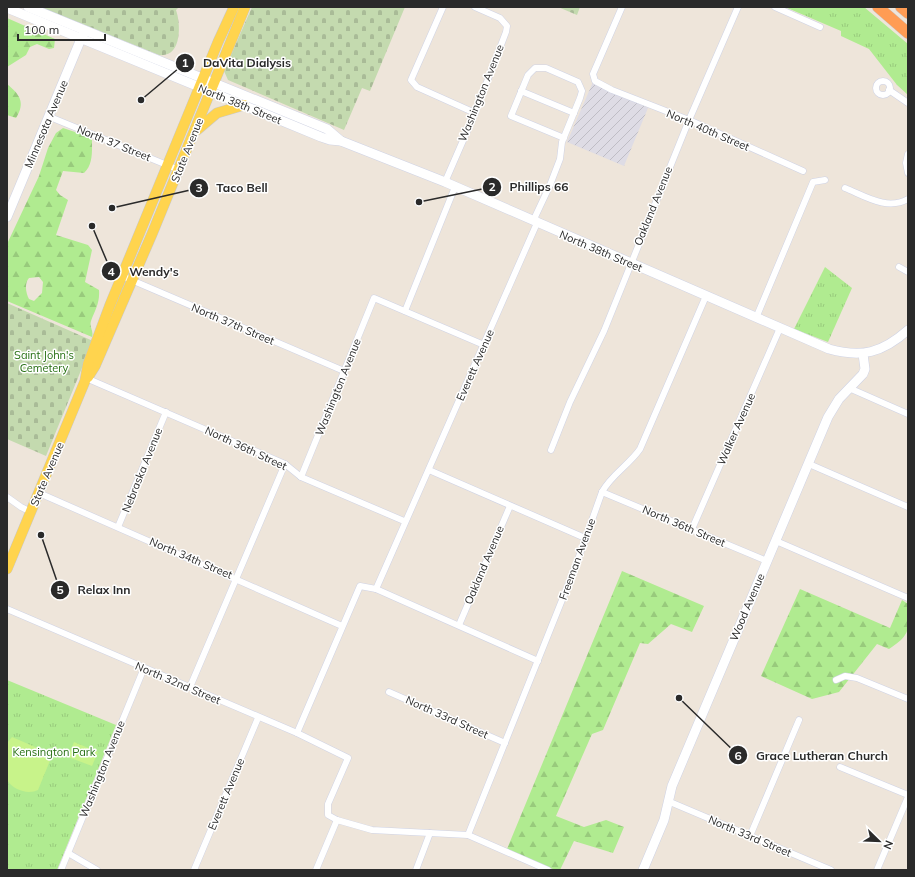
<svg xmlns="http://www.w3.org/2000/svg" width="915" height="877" viewBox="0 0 915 877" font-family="Mulish,sans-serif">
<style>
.industrial{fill:url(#industrial-furrows)}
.grass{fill:url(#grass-tufts)}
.forest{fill:url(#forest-firs);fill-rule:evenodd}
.cemetery{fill:url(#cemetery-stones)}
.pitch{fill:#c8f38a}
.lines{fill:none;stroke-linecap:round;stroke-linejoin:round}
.street-casing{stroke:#cfd3e5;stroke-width:7}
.secondary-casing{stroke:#cfd3e5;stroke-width:10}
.primary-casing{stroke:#c8c8c8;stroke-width:11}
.highway-casing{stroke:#c8c8c8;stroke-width:12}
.street{stroke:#fff;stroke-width:6}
.secondary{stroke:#fff;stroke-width:9}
.primary{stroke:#ffd44e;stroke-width:10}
.highway{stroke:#ff9c54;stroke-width:11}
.labels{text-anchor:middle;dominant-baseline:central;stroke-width:3;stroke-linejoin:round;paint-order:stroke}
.street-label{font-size:11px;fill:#2a2a2a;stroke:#fff}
.park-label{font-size:11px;fill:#266f12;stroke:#fff}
.leader{fill:none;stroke:#2a2a2a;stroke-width:1.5}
.callout-dot{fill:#2a2a2a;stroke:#fff;stroke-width:1.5}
.mark-label{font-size:12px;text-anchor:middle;font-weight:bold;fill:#fff}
.callout-label{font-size:12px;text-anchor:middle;font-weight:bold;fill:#2a2a2a;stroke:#fff;stroke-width:3;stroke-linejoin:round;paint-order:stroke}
</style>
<defs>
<pattern id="industrial-furrows" width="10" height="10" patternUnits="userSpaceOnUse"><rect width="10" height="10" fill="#dedce5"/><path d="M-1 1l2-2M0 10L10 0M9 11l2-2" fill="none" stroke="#bfbdc5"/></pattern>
<pattern id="grass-tufts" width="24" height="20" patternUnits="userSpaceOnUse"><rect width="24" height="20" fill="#b0eb90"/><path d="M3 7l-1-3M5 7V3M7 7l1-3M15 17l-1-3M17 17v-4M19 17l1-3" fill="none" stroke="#98ca7c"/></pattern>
<pattern id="forest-firs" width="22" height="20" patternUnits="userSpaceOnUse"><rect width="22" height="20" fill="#b0eb90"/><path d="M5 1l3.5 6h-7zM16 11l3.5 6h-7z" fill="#98ca7c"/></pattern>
<pattern id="cemetery-stones" width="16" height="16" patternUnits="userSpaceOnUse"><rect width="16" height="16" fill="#c4daaf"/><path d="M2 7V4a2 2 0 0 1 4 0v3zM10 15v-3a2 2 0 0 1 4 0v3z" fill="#a9bb97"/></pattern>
</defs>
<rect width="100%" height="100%" fill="#eee5da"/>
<path class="industrial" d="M593,82L596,85L648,108L624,166L567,142Z"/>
<g class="grass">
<path d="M785,7H864L908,44V95L897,85L869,49L841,36V31Z"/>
<path d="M825,267L852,288L828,342L794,329Z"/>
<path d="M7,680L116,725L57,870H7Z"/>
</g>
<g class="forest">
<path d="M7,18L55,39L54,48L49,49L37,44L30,47L26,55L7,67Z"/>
<path d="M7,84C19,94 26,102 16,118L7,115Z"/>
<path d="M63,128L87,136L92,140C92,152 93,165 84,173L63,171L56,190L60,195L68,200L56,235L88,245L92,250L85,282L99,290C100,303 95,310 91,321C89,327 94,331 92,337L7,301V244L39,176L48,148L56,133ZM39,277L43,282L42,293L34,301L29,299C26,293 24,284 29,278Z"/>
<path d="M622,571L704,606L692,632L671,624L648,644L640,643L603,730L592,734L556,816L584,827L606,820L624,827L613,853L574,841L560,870H555L507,849Z"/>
<path d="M800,589L890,628L902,600L908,604C908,630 912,634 889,649L877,644L839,692L812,699L761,676Z"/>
</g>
<g class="cemetery">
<path d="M40,7H179L176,10C181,24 182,58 159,55Z"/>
<path d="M252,7H405L370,91L362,88L344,130L228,80L224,71Z"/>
<path d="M558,7H580L577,15Z"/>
<path d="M7,303L93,341L46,456L7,439Z"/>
</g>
<g class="pitch">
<path d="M12,737L49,753L51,758L38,790C28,795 13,790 7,780V743Z"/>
<path d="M74,742L98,752L92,766L68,757Z"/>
</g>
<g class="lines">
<defs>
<g id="street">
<path d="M443,7L411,80L417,87L475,113"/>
<path d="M622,7L593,74L595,81L612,90L689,120L803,171"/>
<path d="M775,7L820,27"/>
<circle cx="883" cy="88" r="7"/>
<path d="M889,90L908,103"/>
<path d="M521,91L574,113"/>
<path d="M50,117L179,170"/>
<path d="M908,154L906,163L908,173"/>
<path d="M445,182L475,113L506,32L507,26L500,18L475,7"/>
<path d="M845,188C865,196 887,211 908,199"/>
<path d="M899,267L908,272"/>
<path d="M122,276L344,371"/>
<path d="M405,311L455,187"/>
<path d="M756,318L813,182L825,180"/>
<path d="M86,378L285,464L301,477L404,521"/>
<path d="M849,388L908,414"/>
<path d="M551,450L570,402L604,331L689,120L738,7"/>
<path d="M809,464L908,507"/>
<path d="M429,470L585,538"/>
<path d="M301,477L374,298L484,345"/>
<path d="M602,492L767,561"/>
<path d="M39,493L342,626"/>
<path d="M7,497L21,507L31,512"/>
<path d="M118,527L166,412"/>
<path d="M692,529L780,328"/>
<path d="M776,541L908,598"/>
<path d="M376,589L537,223L535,217L550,185L560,159L562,142L580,98L582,91L578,82L546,68H535L528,75L511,116L564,138"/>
<path d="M7,609L297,733L348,758L328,804V815L337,820L372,830L468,835L548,870"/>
<path d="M459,625L510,506"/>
<path d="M836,680L845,676L857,678L908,699"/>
<path d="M190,687L285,464"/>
<path d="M389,692L505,743"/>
<path d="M297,733L360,586L376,589L538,661"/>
<path d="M840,767L908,795"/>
<path d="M670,802L831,870"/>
<path d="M468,835L576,565L602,492C611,475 629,465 640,449L706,296"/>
<path d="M750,836L799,720"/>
<path d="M68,853L97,870"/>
<path d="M61,870L144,668"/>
<path d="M194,870L258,718"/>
<path d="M316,870L337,820"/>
<path d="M416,870L430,833"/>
<path d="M877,870L908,797"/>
</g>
<g id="secondary">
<path d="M28,7L327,129L341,141"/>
<path d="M7,8L321,137L330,140L341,141L445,182L829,349C862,358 882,353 908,330"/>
<path d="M7,217L83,34"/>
<path d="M643,870L664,820L672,786L828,417L839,399L863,374L865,369L863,354"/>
</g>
<g id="primary">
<path d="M197,130L217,113L244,105"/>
<path d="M88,377L95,366L152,234L245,7"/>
<path d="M7,569L85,381L88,364L110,305L218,42L234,7"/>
</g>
<g id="highway">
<path d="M878,7L908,33"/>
<path d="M901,7L908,13"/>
</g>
</defs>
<use href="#street" class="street-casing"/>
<use href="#secondary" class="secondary-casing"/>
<use href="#primary" class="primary-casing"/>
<use href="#highway" class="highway-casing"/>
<use href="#street" class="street"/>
<use href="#secondary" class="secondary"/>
<use href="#primary" class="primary"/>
<use href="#highway" class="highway"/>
</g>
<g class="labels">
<g class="street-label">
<text transform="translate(481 93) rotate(-68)">Washington Avenue</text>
<text transform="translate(240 104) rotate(22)">North 38th Street</text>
<text transform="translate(46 124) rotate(-67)">Minnesota Avenue</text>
<text transform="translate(708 130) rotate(23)">North 40th Street</text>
<text transform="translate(114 143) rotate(22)">North 37 Street</text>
<text transform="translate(187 150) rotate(-68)">State Avenue</text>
<text transform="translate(653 206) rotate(-68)">Oakland Avenue</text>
<text transform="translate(601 251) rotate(23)">North 38th Street</text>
<text transform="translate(233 324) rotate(23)">North 37th Street</text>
<text transform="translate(475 365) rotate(-66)">Everett Avenue</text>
<text transform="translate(338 387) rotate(-68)">Washington Avenue</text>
<text transform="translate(736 429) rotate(-66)">Walker Avenue</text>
<text transform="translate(246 448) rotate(25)">North 36th Street</text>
<text transform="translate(142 470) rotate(-68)">Nebraska Avenue</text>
<text transform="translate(47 474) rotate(-67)">State Avenue</text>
<text transform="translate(684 526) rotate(23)">North 36th Street</text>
<text transform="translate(191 558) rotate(23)">North 34th Street</text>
<text transform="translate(577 559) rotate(-70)">Freeman Avenue</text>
<text transform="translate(484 565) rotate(-67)">Oakland Avenue</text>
<text transform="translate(747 607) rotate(-67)">Wood Avenue</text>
<text transform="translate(178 683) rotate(23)">North 32nd Street</text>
<text transform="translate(447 717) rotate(24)">North 33rd Street</text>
<text transform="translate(102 769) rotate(-68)">Washington Avenue</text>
<text transform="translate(226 794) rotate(-67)">Everett Avenue</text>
<text transform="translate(750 836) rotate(23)">North 33rd Street</text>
</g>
<g class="park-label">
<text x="44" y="355">Saint John's<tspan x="44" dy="13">Cemetery</tspan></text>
<text x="54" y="752">Kensington Park</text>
</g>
</g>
<path class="leader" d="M141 100L185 63M419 202L492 187M112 208L199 188M92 226L111 271M41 535L60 590M679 698L738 755"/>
<g class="callout-dot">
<circle cx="141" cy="100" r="4"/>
<circle cx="419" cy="202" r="4"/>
<circle cx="112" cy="208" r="4"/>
<circle cx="92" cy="226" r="4"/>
<circle cx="41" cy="535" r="4"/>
<circle cx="679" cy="698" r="4"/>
<circle cx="185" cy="63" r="10"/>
<circle cx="492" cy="187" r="10"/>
<circle cx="199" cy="188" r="10"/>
<circle cx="111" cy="271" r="10"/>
<circle cx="60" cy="590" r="10"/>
<circle cx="738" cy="755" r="10"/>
</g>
<g class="mark-label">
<text x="185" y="67">1</text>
<text x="492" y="191">2</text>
<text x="199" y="192">3</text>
<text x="111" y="276">4</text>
<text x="60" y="594">5</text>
<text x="738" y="760">6</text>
</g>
<g class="callout-label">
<text x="247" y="67">DaVita Dialysis</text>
<text x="539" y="191">Phillips 66</text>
<text x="242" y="192">Taco Bell</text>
<text x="154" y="276">Wendy's</text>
<text x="104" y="594">Relax Inn</text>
<text x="822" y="760">Grace Lutheran Church</text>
</g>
<rect width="915" height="877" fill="none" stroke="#2a2a2a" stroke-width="16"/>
<g transform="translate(879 841) rotate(113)" stroke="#ffffff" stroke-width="3" paint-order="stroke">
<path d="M0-3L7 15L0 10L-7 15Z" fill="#2a2a2a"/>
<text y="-6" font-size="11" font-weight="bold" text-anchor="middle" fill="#2a2a2a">N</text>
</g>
<path d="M18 34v6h87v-6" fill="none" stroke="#2a2a2a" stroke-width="2"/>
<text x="24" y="34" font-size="12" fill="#2a2a2a" stroke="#ffffff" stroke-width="3" paint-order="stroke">100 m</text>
</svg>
